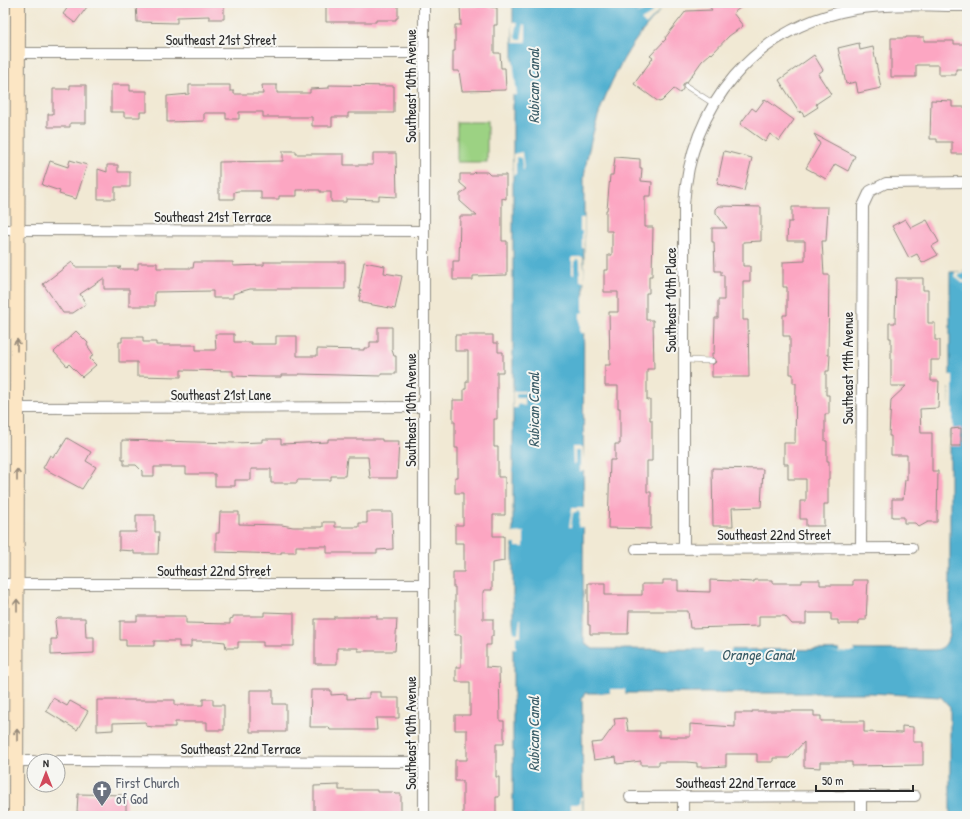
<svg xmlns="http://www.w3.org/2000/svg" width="970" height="819" viewBox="0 0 970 819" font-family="'Patrick Hand',sans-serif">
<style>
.green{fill:#9cd283;stroke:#647e57}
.water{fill:#51b0d0;stroke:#3e6e7e}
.pier{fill:#f1e9d4}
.building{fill:#fca6c2}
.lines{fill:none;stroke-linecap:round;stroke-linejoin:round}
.lane-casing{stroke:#8e8a80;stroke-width:6}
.street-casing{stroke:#8e8a80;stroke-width:12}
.secondary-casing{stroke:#8e8a80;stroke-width:16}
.lane{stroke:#fff;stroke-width:5}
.street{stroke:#fff;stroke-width:10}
.secondary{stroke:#fce6c4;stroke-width:14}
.oneway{stroke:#948878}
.labels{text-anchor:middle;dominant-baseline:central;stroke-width:4;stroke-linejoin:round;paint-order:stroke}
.street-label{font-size:14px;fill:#2b2b2b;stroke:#f6f6f2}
.worship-label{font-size:14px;fill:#5b616d;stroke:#f6f6f2;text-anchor:start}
.water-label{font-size:15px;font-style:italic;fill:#385a65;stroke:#f6f6f2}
</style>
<rect width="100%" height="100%" fill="#f6f6f2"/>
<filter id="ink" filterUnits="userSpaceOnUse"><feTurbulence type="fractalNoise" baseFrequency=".025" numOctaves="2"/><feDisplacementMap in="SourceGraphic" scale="8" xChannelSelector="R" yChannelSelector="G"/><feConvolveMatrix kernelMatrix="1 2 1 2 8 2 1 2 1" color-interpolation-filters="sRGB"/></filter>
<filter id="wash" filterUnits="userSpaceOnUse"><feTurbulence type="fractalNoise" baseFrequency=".012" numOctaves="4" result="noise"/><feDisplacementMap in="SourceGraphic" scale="16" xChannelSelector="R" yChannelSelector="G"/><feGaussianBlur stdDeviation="0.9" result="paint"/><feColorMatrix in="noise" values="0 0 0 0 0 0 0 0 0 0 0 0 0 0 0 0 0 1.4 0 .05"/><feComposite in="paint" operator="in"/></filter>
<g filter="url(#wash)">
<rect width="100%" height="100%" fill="#f1e9d4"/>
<rect class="green" x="457" y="122" width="30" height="40"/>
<path class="water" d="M513,3H666C655,17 643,29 633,44C607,83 590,131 584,178L583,636L586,644L593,649L935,650C949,648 949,636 950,624V272H967V816H950V707L941,697L871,693H585L582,699L583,816H513Z"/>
<g class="pier">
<path d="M654,3H668L662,11L660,10L646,25L641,20L651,14L653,11L652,8L637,14L636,13Z"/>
<path d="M512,22H518L515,37L518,40H521L524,24L526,25V42H514Z"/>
<path d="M511,60H513L517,95H512Z"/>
<path d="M522,152L524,170H523L521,158L516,157V174L513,175V154Z"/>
<path d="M580,218H584V248H582V231H580Z"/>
<path d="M572,257H583L585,281H580V262L577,259L574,262V274H572Z"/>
<path d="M955,272H967V274L964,273L958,276L962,280L967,281V283H962L955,276Z"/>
<path d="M583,298H585V333H580V313L583,312Z"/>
<path d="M948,375H953V446H950V431H948L950,387H948Z"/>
<path d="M513,391H525V393H516V398H525V406L517,404L518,408H513Z"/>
<path d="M572,447H583L585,471H580V451H575V464H573Z"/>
<path d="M572,508H585V527H578L580,514L578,511L573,513L571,527H569Z"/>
<path d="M524,532V547H516V544H511V533Z"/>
<path d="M520,619H521V636H516V648H511L512,621L514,632L518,633Z"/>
<path d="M704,647L731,649V652H704Z"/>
<path d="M840,647H854V652L826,653L839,652Z"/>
<path d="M610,689H625V695H599V693H610Z"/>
<path d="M580,797H582L583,816H580V813H574V816H571V804H579Z"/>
</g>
<g id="blocks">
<g class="building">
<path d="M71,3H90L75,23L63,14Z"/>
<path d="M136,3H224V19H209V16L177,17V23L137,22Z"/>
<path d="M326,3H398V18H396V20H376V22H326Z"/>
<path d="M707,3H747L733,13L743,26L729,36L712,54L711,53L702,61L687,82L683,84V89L680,93L674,89L662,101L659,102L634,84L653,58L650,56L666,39L665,38L686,11L712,10Z"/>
<path d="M486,6L497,8V25H494V53H500L501,68H505L506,90L462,91L459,71H453V51H455V25H461L460,7Z"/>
<path d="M906,37H924V41H954V44H967V69H956V75H939V65H916V77H891V38H906Z"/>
<path d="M859,43L860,50L873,47L881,88L858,93L856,82L846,84L838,48Z"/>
<path d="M814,55L823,70L818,74L831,94L816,104L818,107L804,116L801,111L800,113L779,80Z"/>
<path d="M70,85H86V123H70V127H48V114H53V89H70Z"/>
<path d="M111,85H130V91H147V112H140V117H124V112H111Z"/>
<path d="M189,85H230V91H234V94H263L262,85H277V93H310V89L329,88V85L394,86V113H348V117H332V126H312V117H263V112H239V119H226V113H204V121L167,122V96L189,94Z"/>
<path d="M765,99L794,120L779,141L770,134L765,142L740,124L752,108L756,111Z"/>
<path d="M931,100L952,101V107H967V154H952V142H937V139H930Z"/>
<path d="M814,134L855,156L848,171L835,164L826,179L806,168L820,144Z"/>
<path d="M283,151H296V154H344V165H373V153H396L397,197L379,196V200L346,199V202H331V192H320V190H297V196H279V199H261V191H238L234,192V199H219V162L283,161Z"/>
<path d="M724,151L752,158L744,191L717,184Z"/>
<path d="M615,157L640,159V168H642L641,181L652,182L651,196H645V227H653L652,276H649V293H646V320H653L654,369H647V400H650V420H652V461H647V492H651V529L608,528L610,460H615V444H620V408H618V386H605V365H610L609,312H618V292H604V270H608V255H612V231H606V210H607L610,175H613Z"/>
<path d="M70,160L87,165L76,199L59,194L60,191L42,185L50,161L68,167Z"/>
<path d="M107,165H118V172H130V187H115V199H98V169L107,172Z"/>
<path d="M475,172H487L490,175H506V199L502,198V241H507V275L473,276V280H453V261H459L460,216H477L460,201V194L467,189L460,183V174H473Z"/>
<path d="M719,206L761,207V241L743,242V266H750V281H743V320H748L749,377H712V365L716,362L712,357V353H714L715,318H718V300H724V275H721V271H715L714,242H712V228H727L716,213V209Z"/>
<path d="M792,207H828L826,241H822L824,275H829L828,355H830L829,371H826V395H829V414H825V441H827V461H829V479H828V504H824V526H806V519H800V501H806V479H788V464H784V443H795L796,383H793V374H790V336H783V315H787V287H783V262L805,261V241H787L788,222H792Z"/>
<path d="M905,219L911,228L927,220L939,242L932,246L938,255L922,263L917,254L909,258L892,226Z"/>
<path d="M72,262L75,267H121L118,269H138V263H157V268H193L194,262H233V266L264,265V262H345V289H250L233,294V298H213V291L155,292V306H129V289H104V278L80,294L86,304L73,313H63L43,284Z"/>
<path d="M364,262L385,266L384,273L402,276L395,309L362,303L363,301H359L361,289H359Z"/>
<path d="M896,278H923V290H928V323H935V340H940V360H931V381H939L938,408L920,409L921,433H932V471H938L937,522H928L919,527L915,523H904V517H892V499H903L905,480H907V455H891V436H889L891,400L906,386H891V338H889V323H895Z"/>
<path d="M378,327H392V350L394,356H396V374H381V376L299,374V375H281V377H262L233,376V371L181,370V377L137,376V362H119V342H122V337H143V342H156V345H196V350H216L215,334H234V342H251V344H276V336H297V356H317V349L364,350V348H370V342H378Z"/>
<path d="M76,331L88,343L87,345L93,354L90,359L96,365L82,377L69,364L67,366L54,352Z"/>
<path d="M455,335H493V343H498V352H503V372H497V419H494V447H498V477H505V515H493V536H504V561L492,563V590H484L483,592V619H493V636H491V645H486V667L499,668L500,721H504V744H496V777H499V797H496V816H463V781H455V760H467V730H455V715H470V682H456V667H461V635H455V587H453V572H464V543H455V525H463V493H455V477H458V448H455V422H453V400H464V389H466V382H468V351H455Z"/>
<path d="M961,428V446H951V429Z"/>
<path d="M67,438L91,452L86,461L96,467L82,489L43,468L50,455L53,457L55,453L57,454Z"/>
<path d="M262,439H281V444L328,442V439H382V441H399L397,478H370L368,457H347L345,476H331V480H297V483H271V469H251V480H235V486H215V474H186V467H154V476H142V471L136,465H124V459H122V440L233,443L262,442Z"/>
<path d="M712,468L763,469L761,507L732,508L733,526H713Z"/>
<path d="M220,512H239V524L282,525L293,527H323V522H335V527H359V523H367V512H392L393,549L377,550V553H327V546H296V552H281V554L216,552V533H219Z"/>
<path d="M136,515H155V532H159L158,554H134V551L119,550V532H136Z"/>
<path d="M663,580H678V591L710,592V580L754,582V580H773V583H802V580H820V585H853V580H868L866,620H859V624H838V620H831V613H806V624H792L785,616H759V626L690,628L688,611H629L628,634H590V625H588V583H605V595H642V584H663Z"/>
<path d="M264,612L294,613V646H263V642H238V648H226L225,642L215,641H191V647H179V641H154V646H126V640H120V621H137V616H186V623L230,624V619L233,618V616H264Z"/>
<path d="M358,616H377V619H397L395,651H358V648H337V664H315V619H334V617H358Z"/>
<path d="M58,618H85L86,637H94V653L51,655V639H57L55,621Z"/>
<path d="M250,690H273V704H286V732H250Z"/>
<path d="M311,690H331V695L347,694V699L369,698V692H381V698H399V718H376L377,730H330L329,727H310Z"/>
<path d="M53,698L67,706L70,701L88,711L77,730L46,711Z"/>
<path d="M203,699H213V705H224V730H207V722H175V727H153L146,726V722L113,723V730L97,731V700H175V705H203Z"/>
<path d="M752,711H814V716H821V721H864V732L902,733V726L913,727V742H923V765L852,766V762H820V768L804,767V742L789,758H773V762H757V754H726V766L708,767H697V763L687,762H659V765H641V761L617,764L616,757L594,760L591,743L602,742L615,724L614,719L626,718L628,731H659V737H690V724L735,727V713H752Z"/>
<path d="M339,785V790H377V792H393L395,794H401V816H314V786Z"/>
<path d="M78,794L126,795V816H79V812H77Z"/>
</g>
</g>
</g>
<g filter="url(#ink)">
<use href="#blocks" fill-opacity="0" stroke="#8e8a80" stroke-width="1"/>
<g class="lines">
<defs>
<g id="lane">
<path d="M686,86L714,104"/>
<path d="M684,360L712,361"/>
</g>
<g id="street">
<path d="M424,3V816"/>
<path d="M18,53H424"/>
<path d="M3,230L424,231"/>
<path d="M17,408L424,407"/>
<path d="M684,548V205C690,105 755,27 855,9C891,3 930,6 967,6"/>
<path d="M861,548L863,206L870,191L886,183L967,182"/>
<path d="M636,549L912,548"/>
<path d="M3,584H424"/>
<path d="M3,671H17"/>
<path d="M16,761H34"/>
<path d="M58,761L424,762"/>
<path d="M683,796V816"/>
<path d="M630,797L915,796"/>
<path d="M861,816V796"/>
</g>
<path id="secondary" d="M16,816L18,3"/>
</defs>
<use href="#lane" class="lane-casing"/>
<use href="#street" class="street-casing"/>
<use href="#secondary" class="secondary-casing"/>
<use href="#lane" class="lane"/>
<use href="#street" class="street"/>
<use href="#secondary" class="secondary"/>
</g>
<defs><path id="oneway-shaft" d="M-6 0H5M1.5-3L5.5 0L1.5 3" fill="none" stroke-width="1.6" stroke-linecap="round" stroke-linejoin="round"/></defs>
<g class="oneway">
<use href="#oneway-shaft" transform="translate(17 345) rotate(-90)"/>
<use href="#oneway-shaft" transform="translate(17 475) rotate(-90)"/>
<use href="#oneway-shaft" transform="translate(17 605) rotate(-90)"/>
<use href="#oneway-shaft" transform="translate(17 735) rotate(-90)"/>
</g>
</g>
<defs>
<symbol id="church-pin" viewBox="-11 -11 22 30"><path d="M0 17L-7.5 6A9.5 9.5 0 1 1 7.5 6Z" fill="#6b7280" stroke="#f6f6f2"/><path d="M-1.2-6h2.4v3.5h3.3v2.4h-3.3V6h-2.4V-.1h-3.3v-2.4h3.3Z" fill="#fff"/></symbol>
</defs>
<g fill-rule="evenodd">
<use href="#church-pin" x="91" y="779" width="22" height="30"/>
</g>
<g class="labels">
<g class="street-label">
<text x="221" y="39">Southeast 21st Street</text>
<text transform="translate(410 86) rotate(-90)">Southeast 10th Avenue</text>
<text x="213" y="216">Southeast 21st Terrace</text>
<text transform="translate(670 300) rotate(-90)">Southeast 10th Place</text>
<text transform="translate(847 368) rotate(-90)">Southeast 11th Avenue</text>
<text x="221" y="394">Southeast 21st Lane</text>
<text transform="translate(410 410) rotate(-90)">Southeast 10th Avenue</text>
<text x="774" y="534">Southeast 22nd Street</text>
<text x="214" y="570">Southeast 22nd Street</text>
<text transform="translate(410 733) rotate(-90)">Southeast 10th Avenue</text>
<text x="241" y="748">Southeast 22nd Terrace</text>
<text x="736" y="782">Southeast 22nd Terrace</text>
</g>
<g class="worship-label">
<text x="116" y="782">First Church<tspan x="116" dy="16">of God</tspan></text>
</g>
<g class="water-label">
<text transform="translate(533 86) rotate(-90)">Rubican Canal</text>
<text transform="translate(533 410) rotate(-90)">Rubican Canal</text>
<text x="758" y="654">Orange Canal</text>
<text transform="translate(533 734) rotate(-90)">Rubican Canal</text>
</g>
</g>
<rect width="970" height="819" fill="none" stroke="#f6f6f2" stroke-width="16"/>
<g transform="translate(46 773)"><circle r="19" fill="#f6f6f2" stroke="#a5a5a2"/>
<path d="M0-3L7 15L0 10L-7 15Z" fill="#d1495b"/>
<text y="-6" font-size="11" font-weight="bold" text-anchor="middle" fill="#2b2b2b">N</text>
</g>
<path d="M816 785v6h97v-6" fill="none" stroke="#2b2b2b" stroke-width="2"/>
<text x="822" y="785" font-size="12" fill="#2b2b2b" stroke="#f6f6f2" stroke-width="3" paint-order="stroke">50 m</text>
</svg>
